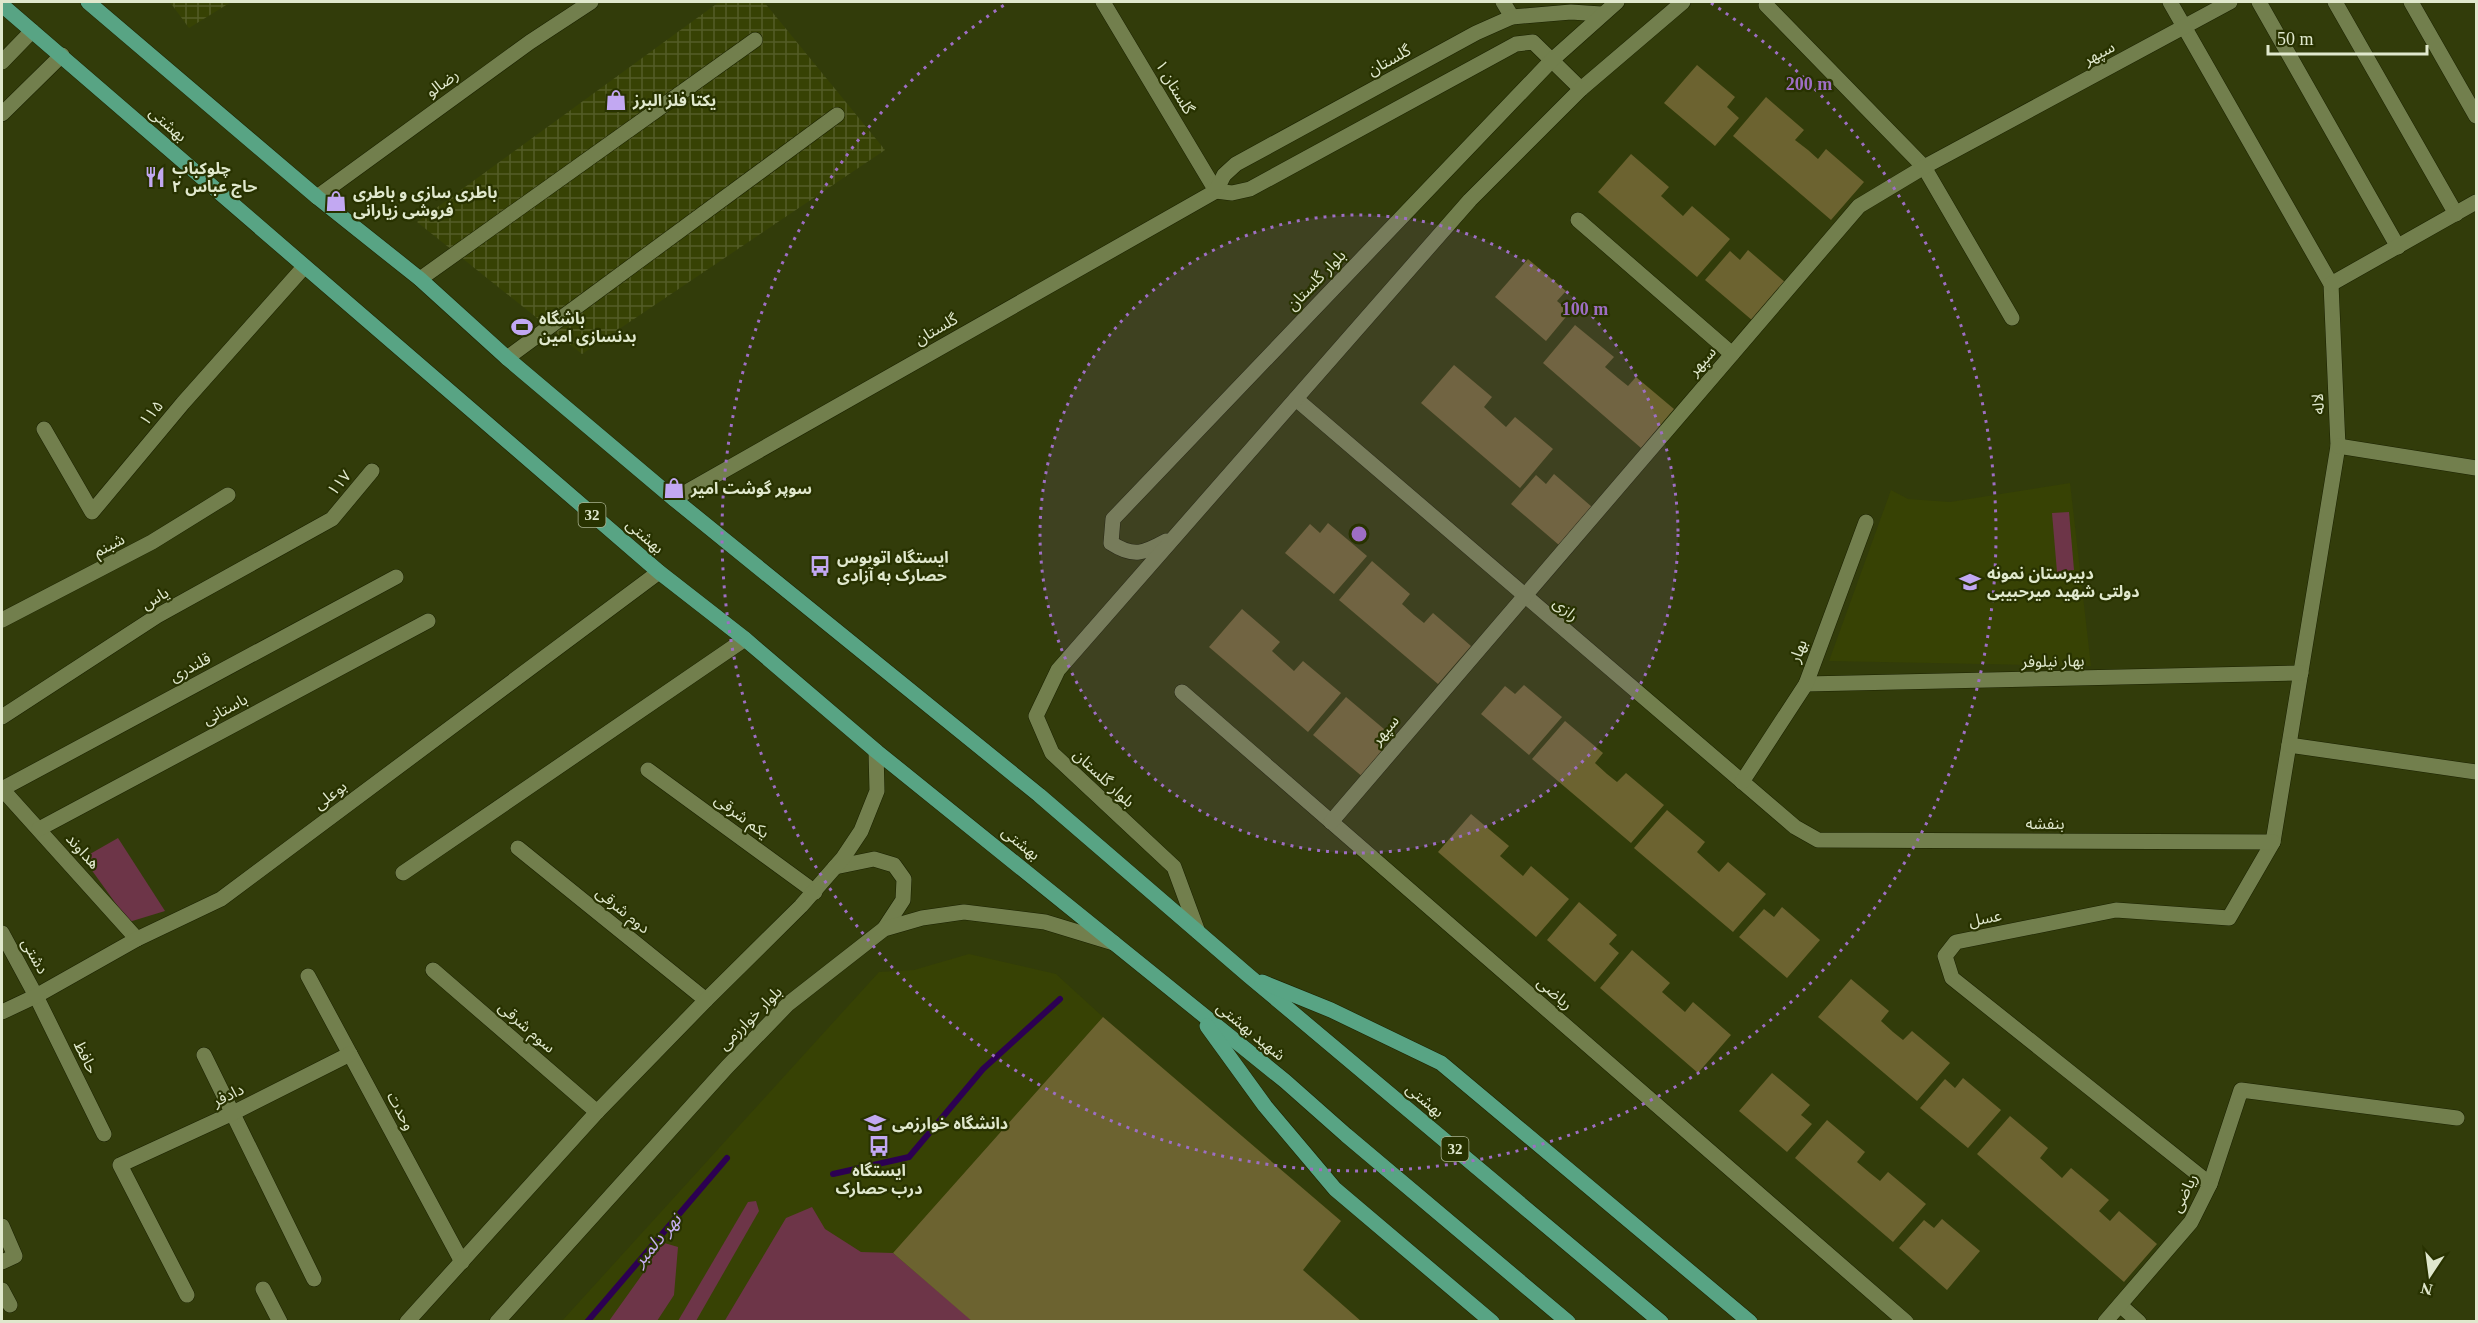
<svg xmlns="http://www.w3.org/2000/svg" width="2478" height="1323" viewBox="0 0 2478 1323" font-family="'Times New Roman','Noto Sans Arabic',serif">
<style>
.built{fill:#374204}
.industrial{fill:url(#industrial-grid)}
.grass{fill:#6d3548}
.lines{fill:none;stroke-linecap:round;stroke-linejoin:round}
.stream{stroke:#2c0052;stroke-width:6}
.building{fill:#6c6330}
.street-casing{stroke:#1b2200;stroke-width:16}
.secondary-casing{stroke:#1b2200;stroke-width:16}
.primary-casing{stroke:#1b2200;stroke-width:16}
.street{stroke:#727f4d;stroke-width:15}
.secondary{stroke:#727f4d;stroke-width:15}
.primary{stroke:#58a484;stroke-width:15}
.ring{fill:none;stroke:#9e6ec4;stroke-width:3;stroke-dasharray:3 6}
.labels{text-anchor:middle;dominant-baseline:central;stroke-width:4.5;stroke-linejoin:round;paint-order:stroke}
.shield{fill:#283200;stroke:#a9b190;stroke-width:1.5}
.shield-label{font-size:15px;font-weight:bold;fill:#e0e8cd}
.street-label{font-size:16px;fill:#e0e8cd;stroke:#283200}
.poi-label{font-size:16px;font-weight:bold;fill:#e0e8cd;stroke:#283200;text-anchor:start}
.water-label{font-size:18px;font-style:italic;fill:#c7b0f3;stroke:#283200}
.centre{fill:#9e6ec4;stroke:#283200;stroke-width:3}
.ring-label{font-size:18px;text-anchor:middle;font-weight:bold;fill:#9e6ec4;stroke:#283200;stroke-width:4.5;stroke-linejoin:round;paint-order:stroke}
</style>
<defs>
<pattern id="industrial-grid" width="8" height="8" patternUnits="userSpaceOnUse" patternTransform="scale(1.5)"><rect width="8" height="8" fill="#374204"/><path d="M0 4h8M4 0v8" fill="none" stroke="#545d27"/></pattern>
</defs>
<rect width="100%" height="100%" fill="#323c0a"/>
<g class="built">
<path d="M2070,483L2091,666L1829,661L1891,490L1908,499L1950,502Z"/>
<path d="M969,954L1056,974L1103,1017L893,1253L973,1321L561,1322L879,972L914,970Z"/>
</g>
<g class="industrial">
<path d="M170,2H231L189,28Z"/>
<path d="M719,2H764L885,150L582,354L417,222Z"/>
</g>
<g class="grass">
<path d="M2069,512L2074,570L2057,572L2052,513Z"/>
<path d="M118,838L165,911L129,922L83,858Z"/>
<path d="M756,1201L759,1211L696,1321H678L748,1202Z"/>
<path d="M812,1207L825,1229L861,1252L893,1253L973,1321L724,1322L786,1218Z"/>
<path d="M661,1242L678,1247L674,1295L657,1321H609L644,1272Z"/>
</g>
<g class="lines">
<g class="stream">
<path d="M833,1174L909,1157L983,1069L1060,999"/>
<path d="M587,1322L727,1158"/>
</g>
</g>
<g class="building">
<path d="M1697,65L1735,97L1727,107L1739,118L1715,146L1664,103Z"/>
<path d="M1766,97L1804,130L1795,140L1808,150L1818,159L1826,149L1864,182L1831,220L1733,136Z"/>
<path d="M1631,154L1669,187L1661,196L1683,216L1692,206L1730,239L1697,277L1598,192Z"/>
<path d="M1748,250L1786,283L1753,321L1705,280L1730,251L1740,260Z"/>
<path d="M1528,259L1566,291L1557,301L1570,312L1546,341L1495,297Z"/>
<path d="M1575,325L1614,357L1605,367L1618,378L1628,386L1636,377L1674,409L1641,448L1543,363Z"/>
<path d="M1454,365L1492,397L1484,407L1496,418L1506,427L1515,417L1553,449L1520,488L1421,403Z"/>
<path d="M1554,474L1592,507L1559,545L1511,504L1536,475L1546,484Z"/>
<path d="M1328,523L1367,556L1334,594L1285,553L1310,524L1320,533Z"/>
<path d="M1372,561L1410,594L1402,604L1414,615L1424,623L1433,613L1471,646L1438,684L1339,600Z"/>
<path d="M1242,609L1280,642L1272,651L1284,662L1294,671L1303,661L1341,693L1308,732L1209,647Z"/>
<path d="M1524,685L1562,717L1529,755L1481,714L1505,686L1515,694Z"/>
<path d="M1346,697L1384,729L1376,739L1388,750L1364,778L1313,735Z"/>
<path d="M1565,721L1603,753L1595,763L1607,774L1617,782L1626,773L1664,805L1631,843L1532,759Z"/>
<path d="M1667,810L1705,842L1697,852L1709,863L1719,872L1728,862L1766,894L1733,932L1634,848Z"/>
<path d="M1471,814L1509,846L1500,856L1523,876L1531,866L1569,899L1536,937L1438,852Z"/>
<path d="M1579,902L1617,935L1609,944L1619,953L1595,982L1547,940Z"/>
<path d="M1782,907L1820,940L1787,978L1739,937L1764,909L1774,917Z"/>
<path d="M1632,950L1670,983L1662,992L1685,1012L1693,1002L1731,1035L1698,1073L1600,988Z"/>
<path d="M1851,979L1889,1011L1881,1021L1893,1032L1903,1040L1912,1031L1950,1063L1917,1101L1818,1017Z"/>
<path d="M1103,1017L1341,1221L1303,1270L1362,1322H973L893,1253Z"/>
<path d="M1772,1073L1810,1105L1801,1115L1812,1124L1787,1152L1739,1111Z"/>
<path d="M1963,1078L2001,1110L1968,1148L1920,1108L1945,1079L1955,1088Z"/>
<path d="M2010,1116L2048,1148L2040,1158L2062,1178L2071,1168L2109,1200L2099,1211L2110,1221L2119,1211L2157,1244L2124,1282L1977,1154Z"/>
<path d="M1827,1120L1865,1152L1857,1162L1870,1173L1880,1181L1888,1172L1926,1204L1893,1242L1795,1158Z"/>
<path d="M1942,1219L1980,1251L1947,1290L1899,1248L1924,1220L1934,1228Z"/>
</g>
<g class="lines">
<defs>
<g id="street">
<path d="M1503,2L1512,17"/>
<path d="M2170,2L2331,284L2338,446L2273,842L2229,918L2116,910L1956,942L1945,956L1952,978L2210,1184"/>
<path d="M2259,2L2398,247"/>
<path d="M2335,2L2456,214"/>
<path d="M2411,2L2476,116"/>
<path d="M1766,5L1924,167L2012,318"/>
<path d="M1578,220L1732,354"/>
<path d="M420,279L755,40"/>
<path d="M2331,284L2476,202"/>
<path d="M507,358L837,115"/>
<path d="M1296,399L1795,827L1818,840L2273,842"/>
<path d="M44,429L92,512L183,403L304,267"/>
<path d="M2338,446L2476,468"/>
<path d="M2,620L152,542L228,495"/>
<path d="M1806,684L2301,673"/>
<path d="M1182,692L1906,1322"/>
<path d="M2,717L157,616L332,519L372,471"/>
<path d="M2289,745L2476,772"/>
<path d="M648,770L815,892"/>
<path d="M1742,782L1806,684L1866,522"/>
<path d="M2,789L396,577"/>
<path d="M2,789L137,939"/>
<path d="M1331,822L1859,206L1924,167L2230,2"/>
<path d="M39,829L428,621"/>
<path d="M518,848L706,1000"/>
<path d="M403,873L745,639"/>
<path d="M2,933L36,996L104,1134"/>
<path d="M433,970L597,1112"/>
<path d="M308,976L462,1262"/>
<path d="M2,1012L36,996L137,939L221,899L659,572"/>
<path d="M204,1055L314,1279"/>
<path d="M2,1226L15,1256L2,1262"/>
<path d="M263,1289L280,1322"/>
<path d="M2,1290L10,1305"/>
<path d="M187,1295L120,1165L233,1113L350,1054"/>
<path d="M2120,1305L2139,1322"/>
<path d="M2105,1322L2191,1222L2210,1184L2241,1090L2457,1118"/>
</g>
<g id="secondary">
<path d="M1103,2L1216,191"/>
<path d="M2,62L32,31"/>
<path d="M2,114L62,55"/>
<path d="M1216,191L1232,193L1250,189L1516,44L1533,42L1581,89"/>
<path d="M317,197L530,42L591,2"/>
<path d="M674,499L1216,191L1224,175L1236,164L1476,33L1512,17L1571,12L1601,14"/>
<path d="M1166,541C1144,553 1134,558 1111,543L1113,519L1552,60L1617,2"/>
<path d="M835,867L874,859L894,865L904,879L903,900L884,929"/>
<path d="M1198,932L1174,867L1052,753L1036,716L1058,670L1470,200L1581,89L1683,2"/>
<path d="M407,1322L597,1112L706,1000L801,906L843,858L861,831L877,791L876,751"/>
<path d="M497,1322L727,1067L788,1004L884,929L922,918L964,912L1045,922L1114,943"/>
</g>
<g id="primary">
<path d="M88,2L317,197L420,279L507,358L674,499L1039,795L1249,976L1661,1322"/>
<path d="M2,5L659,572L745,639L876,751L1285,1081L1346,1135L1568,1322"/>
<path d="M1262,982L1331,1010L1441,1063L1750,1322"/>
<path d="M1207,1026L1265,1106L1335,1189L1492,1322"/>
</g>
</defs>
<use href="#street" class="street-casing"/>
<use href="#secondary" class="secondary-casing"/>
<use href="#primary" class="primary-casing"/>
<use href="#street" class="street"/>
<use href="#secondary" class="secondary"/>
<use href="#primary" class="primary"/>
</g>
<circle cx="1359" cy="534" r="319" fill="#9e6ec4" fill-opacity=".12"/>
<g class="ring">
<circle cx="1359" cy="534" r="319"/>
<path d="M1711 3A637 637 0 1 1 1007 3"/>
</g>
<defs>
<symbol id="shop-bare" viewBox="-9 -9 18 18"><path d="M-5-2.5h2.3a2.7 3.5 0 0 1 5.4 0H5L5.5 6h-11ZM-1.5-2.5h3a1.5 2.3 0 0 0-3 0Z" fill="#c2a8f2" stroke="#283200" stroke-width="2.5" paint-order="stroke"/></symbol>
<symbol id="restaurant-bare" viewBox="-9 -9 18 18"><path d="M-5-6h1v4h1v-4h1v4h1v-4h1v5L-1.5 .5V6h-2V.5L-5-1ZM5-6V6H3V1.5H1.5Q1.5-4 5-6Z" fill="#c2a8f2" stroke="#283200" stroke-width="2.5" paint-order="stroke"/></symbol>
<symbol id="stadium-bare" viewBox="-9 -9 18 18"><path d="M0-5a6.5 5 0 1 0 0 10a6.5 5 0 1 0 0-10ZM-3.5-1.8h7v3.6h-7Z" fill="#c2a8f2" stroke="#283200" stroke-width="2.5" paint-order="stroke"/></symbol>
<symbol id="bus-bare" viewBox="-9 -9 18 18"><path d="M-5-6H5V4H4V6H2V4H-2V6H-4V4H-5ZM-3.5-4V0h7V-4ZM-3.5 1.2v1.5H-2V1.2ZM2 1.2v1.5H3.5V1.2Z" fill="#c2a8f2" stroke="#283200" stroke-width="2.5" paint-order="stroke"/></symbol>
<symbol id="school-bare" viewBox="-9 -9 18 18"><path d="M0-5L7-2L0 1L-7-2ZM-4 1L0 2.5L4 1V4Q0 6-4 4Z" fill="#c2a8f2" stroke="#283200" stroke-width="2.5" paint-order="stroke"/></symbol>
<symbol id="university-bare" viewBox="-9 -9 18 18"><path d="M0-5L7-2L0 1L-7-2ZM-4 1L0 2.5L4 1V4Q0 6-4 4Z" fill="#c2a8f2" stroke="#283200" stroke-width="2.5" paint-order="stroke"/></symbol>
</defs>
<g fill-rule="evenodd">
<use href="#shop-bare" x="601" y="85" width="30" height="30"/>
<use href="#restaurant-bare" x="140" y="162" width="30" height="30"/>
<use href="#shop-bare" x="321" y="186" width="30" height="30"/>
<use href="#stadium-bare" x="507" y="312" width="30" height="30"/>
<use href="#shop-bare" x="659" y="473" width="30" height="30"/>
<use href="#bus-bare" x="805" y="551" width="30" height="30"/>
<use href="#school-bare" x="1955" y="567" width="30" height="30"/>
<use href="#university-bare" x="860" y="1108" width="30" height="30"/>
<use href="#bus-bare" x="864" y="1131" width="30" height="30"/>
</g>
<g class="labels">
<g class="shield">
<rect x="578.5" y="503" width="27" height="24" rx="4.5"/>
<rect x="1441.5" y="1137" width="27" height="24" rx="4.5"/>
</g>
<g class="shield-label">
<text x="592" y="515">32</text>
<text x="1455" y="1149">32</text>
</g>
<g class="street-label">
<text transform="translate(2099 53) rotate(-28)">سپهر</text>
<text transform="translate(1389 60) rotate(-29)">گلستان</text>
<text transform="translate(442 83) rotate(-36)">رضالو</text>
<text transform="translate(1175 87) rotate(59)">گلستان ۱</text>
<text transform="translate(168 124) rotate(41)">بهشتی</text>
<text transform="translate(1316 280) rotate(-46)">بلوار گلستان</text>
<text transform="translate(936 329) rotate(-30)">گلستان</text>
<text transform="translate(1702 361) rotate(-49)">سپهر</text>
<text transform="translate(2318 404) rotate(-93)">لاله</text>
<text transform="translate(151 413) rotate(-50)">۱۱۵</text>
<text transform="translate(339 483) rotate(-50)">۱۱۷</text>
<text transform="translate(645 536) rotate(41)">بهشتی</text>
<text transform="translate(109 545) rotate(-27)">شبنم</text>
<text transform="translate(155 598) rotate(-30)">یاس</text>
<text transform="translate(1566 609) rotate(40)">رازی</text>
<text transform="translate(1798 651) rotate(-69)">بهار</text>
<text transform="translate(2053 661) rotate(-1)">بهار نیلوفر</text>
<text transform="translate(190 667) rotate(-28)">قلندری</text>
<text transform="translate(225 709) rotate(-28)">باستانی</text>
<text transform="translate(1385 730) rotate(-50)">سپهر</text>
<text transform="translate(1104 778) rotate(43)">بلوار گلستان</text>
<text transform="translate(330 795) rotate(-37)">بوعلی</text>
<text transform="translate(742 816) rotate(36)">یکم شرقی</text>
<text x="2045" y="823">بنفشه</text>
<text transform="translate(1021 843) rotate(39)">بهشتی</text>
<text transform="translate(83 851) rotate(48)">هداوند</text>
<text transform="translate(623 910) rotate(39)">دوم شرقی</text>
<text transform="translate(1985 918) rotate(-11)">عسل</text>
<text transform="translate(35 956) rotate(61)">دشتی</text>
<text transform="translate(1555 993) rotate(41)">ریاضی</text>
<text transform="translate(750 1018) rotate(-45)">بلوار خوارزمی</text>
<text transform="translate(527 1027) rotate(41)">سوم شرقی</text>
<text transform="translate(1251 1031) rotate(39)">شهید بهشتی</text>
<text transform="translate(86 1057) rotate(64)">حافظ</text>
<text transform="translate(228 1095) rotate(-26)">دادفر</text>
<text transform="translate(1425 1100) rotate(40)">بهشتى</text>
<text transform="translate(401 1111) rotate(62)">وحدت</text>
<text transform="translate(2184 1193) rotate(-64)">ریاضی</text>
</g>
<g class="poi-label">
<text x="633" y="100">یکتا فلز البرز</text>
<text x="172" y="168">چلوکباب<tspan x="172" dy="18">حاج عباس ۲</tspan></text>
<text x="353" y="192">باطری سازی و باطری<tspan x="353" dy="18">فروشی زیارانی</tspan></text>
<text x="539" y="318">باشگاه<tspan x="539" dy="18">بدنسازی امین</tspan></text>
<text x="691" y="488">سوپر گوشت امیر</text>
<text x="837" y="557">ایستگاه اتوبوس<tspan x="837" dy="18">حصارک به آزادی</tspan></text>
<text x="1987" y="573">دبیرستان نمونه<tspan x="1987" dy="18">دولتی شهید میرحبیبی</tspan></text>
<text x="892" y="1123">دانشگاه خوارزمی</text>
<text x="879" y="1170" text-anchor="middle">ایستگاه<tspan x="879" dy="18">درب حصارک</tspan></text>
</g>
<g class="water-label">
<text transform="translate(657 1240) rotate(-49)">نهر دلمبر</text>
</g>
</g>
<circle cx="1359" cy="534" r="9" class="centre"/>
<g class="ring-label">
<text x="1809" y="90">200 m</text>
<text x="1585" y="315">100 m</text>
</g>
<rect width="2478" height="1323" fill="none" stroke="#e0e8cd" stroke-width="6"/>
<g transform="translate(2430 1275) rotate(193)" stroke="#283200" stroke-width="4.5" paint-order="stroke">
<path d="M0-4.5L10 22L0 15L-10 22Z" fill="#e0e8cd"/>
<text y="-9" font-size="16" font-weight="bold" text-anchor="middle" fill="#e0e8cd">N</text>
</g>
<path d="M2268 45v9h159v-9" fill="none" stroke="#e0e8cd" stroke-width="3"/>
<text x="2277" y="45" font-size="18" fill="#e0e8cd" stroke="#283200" stroke-width="4.5" paint-order="stroke">50 m</text>
</svg>
